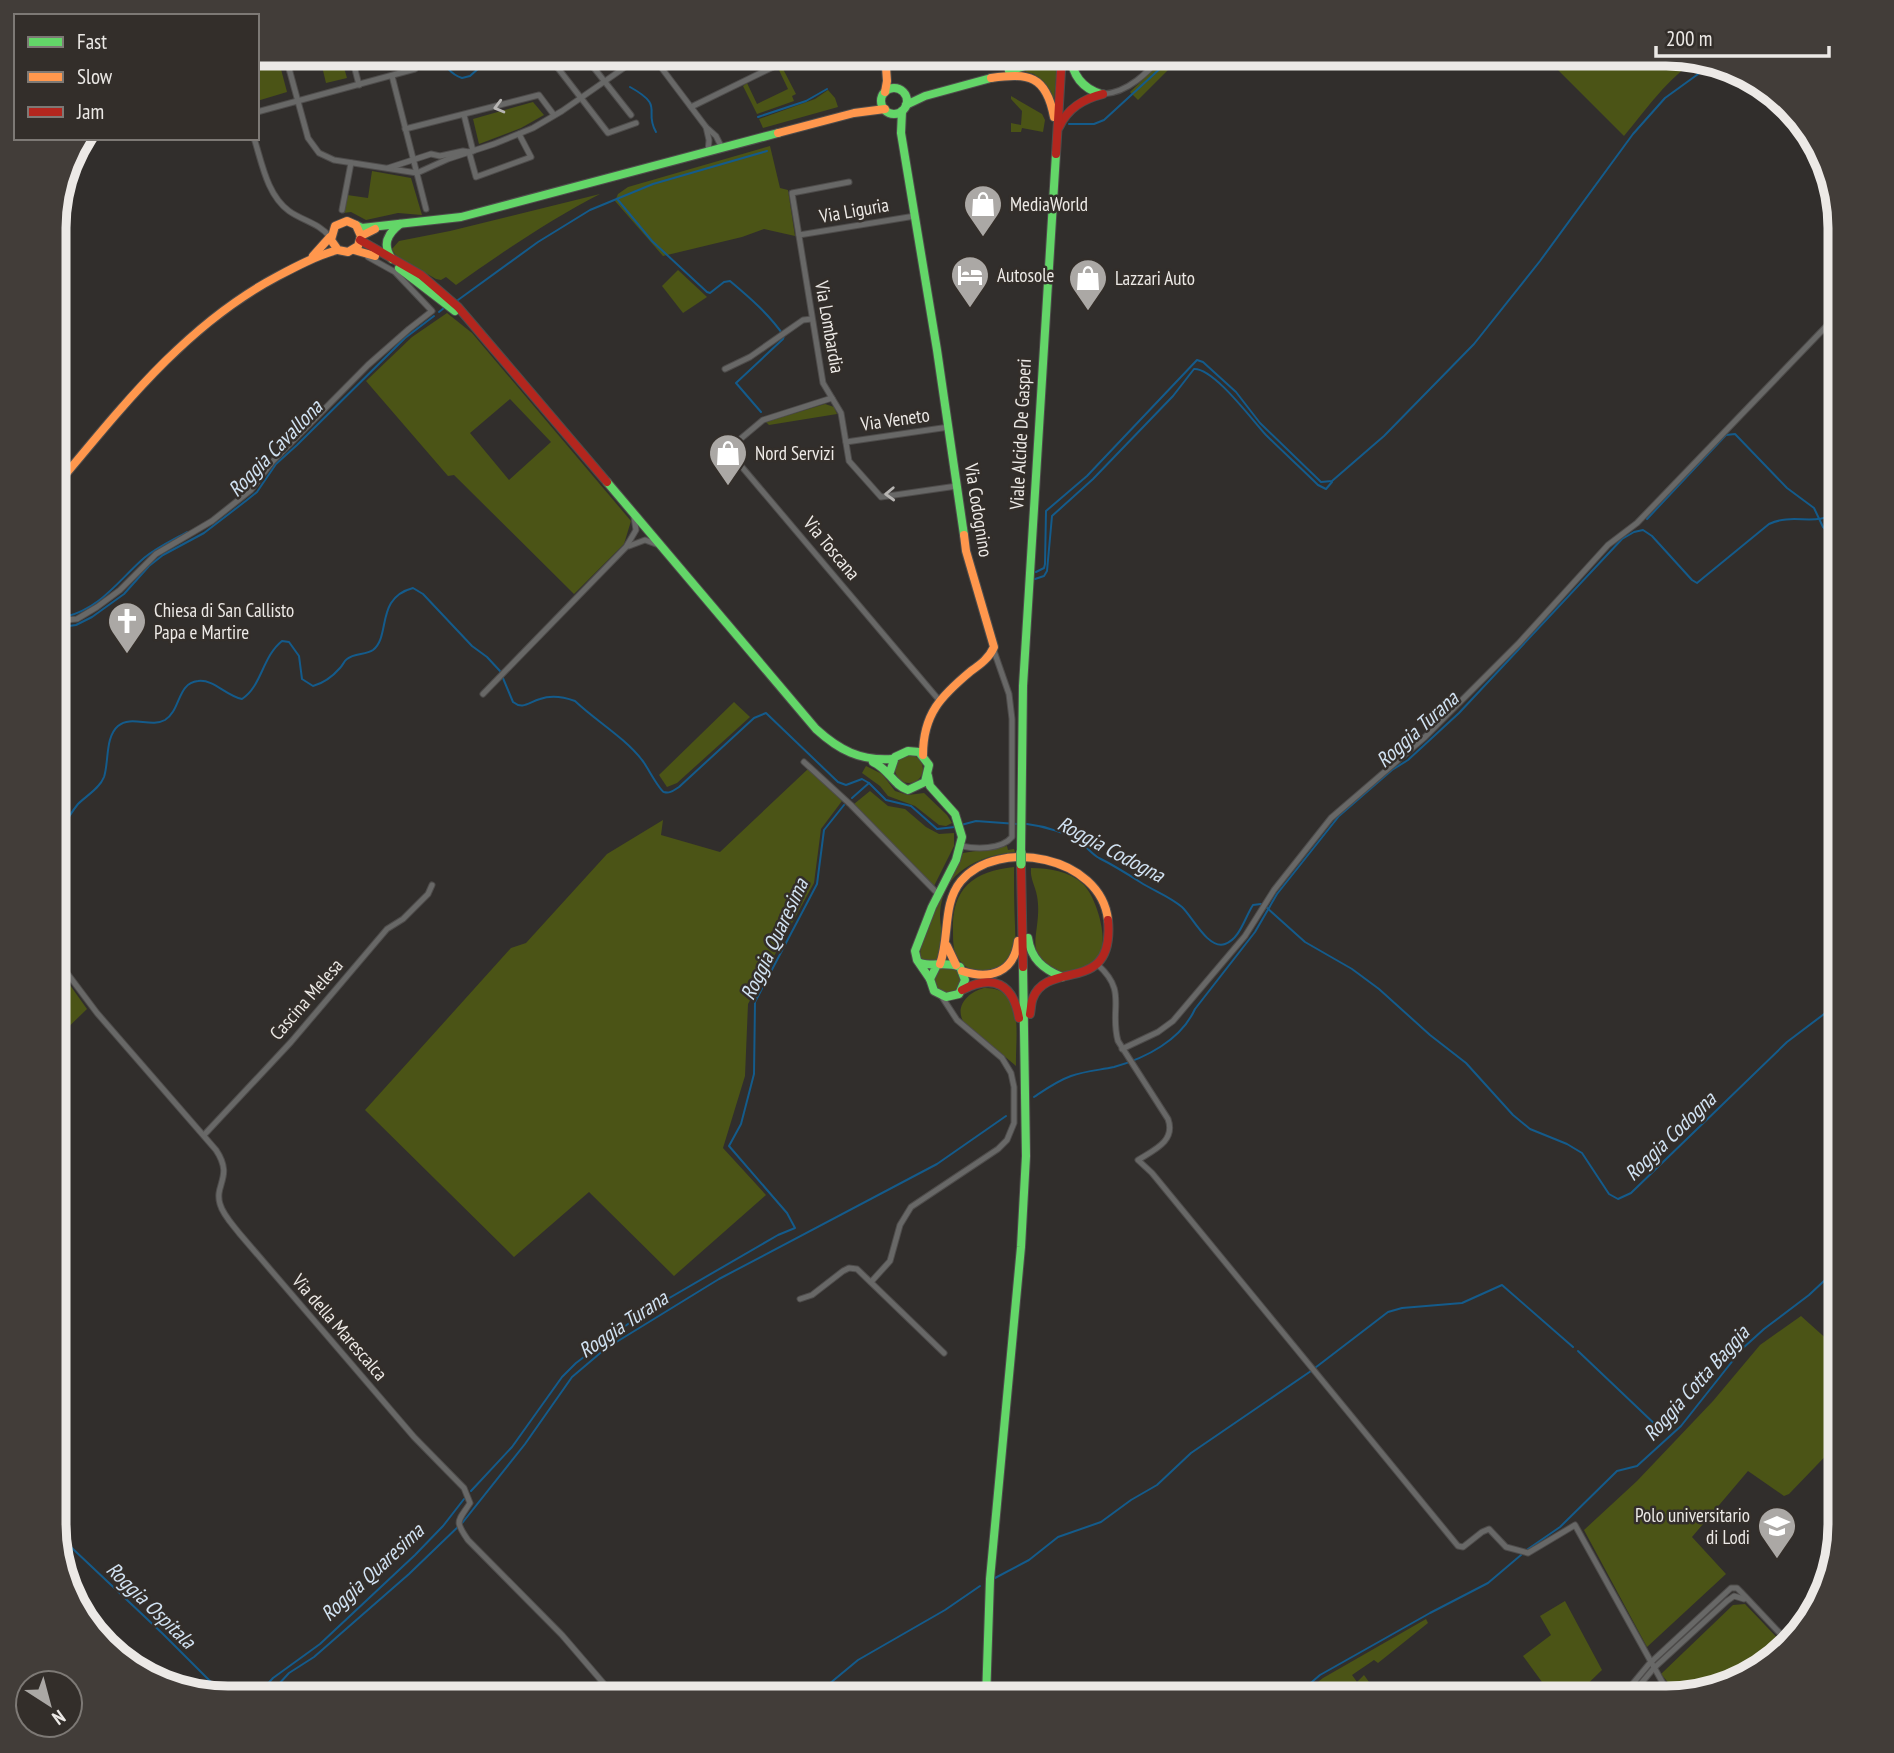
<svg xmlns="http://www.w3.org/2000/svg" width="1894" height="1753" viewBox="0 0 1894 1753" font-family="'PT Sans Narrow',sans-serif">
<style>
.green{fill:#4b5416;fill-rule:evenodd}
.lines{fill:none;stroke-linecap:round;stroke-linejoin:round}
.stream{stroke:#145b8b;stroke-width:2}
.street-casing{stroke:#4e4c4b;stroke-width:7}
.fast-casing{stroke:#4e4c4b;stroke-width:10}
.slow-casing{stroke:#4e4c4b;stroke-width:10}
.jam-casing{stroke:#4e4c4b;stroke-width:10}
.street{stroke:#686867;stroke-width:5}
.fast{stroke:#63d668;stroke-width:8}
.slow{stroke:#ff974d;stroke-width:8}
.jam{stroke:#b3261e;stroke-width:8}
.fast-bridge-casing{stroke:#4e4c4b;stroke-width:10;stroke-linecap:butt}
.fast-bridge{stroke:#63d668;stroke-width:9}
.oneway{stroke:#b7b5b3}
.labels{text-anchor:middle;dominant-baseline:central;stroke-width:5;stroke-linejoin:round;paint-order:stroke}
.poi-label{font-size:19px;fill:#ece9e6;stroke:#332e2a;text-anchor:start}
.street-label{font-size:19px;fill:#ece9e6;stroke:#332e2a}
.water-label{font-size:21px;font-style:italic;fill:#d1e2f2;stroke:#332e2a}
.rim{fill:none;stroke:#ece9e6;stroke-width:9}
</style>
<rect width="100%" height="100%" fill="#312e2c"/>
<g class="green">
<path d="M257,54H277L287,92L257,101Z"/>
<path d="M319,54H340L347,78L326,83Z"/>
<path d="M1049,54H1058L1054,100L1034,74L1023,71L1036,65Z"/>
<path d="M1170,54H1184L1138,100L1130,92Z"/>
<path d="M1543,55H1676L1697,60C1668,77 1646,110 1624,136Z"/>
<path d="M782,67L796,94L792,96L794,101L757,114L743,86L747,83L757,104L788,89L778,68Z"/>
<path d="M828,90L835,98L838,107L763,128L759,119L815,99Z"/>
<path d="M1011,96L1042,114L1045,120L1043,132L1022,128L1021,132H1011V123L1021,125L1022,111L1011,99Z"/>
<path d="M533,102L544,115L521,128L479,144L473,119Z"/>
<path d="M770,146L780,188L788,190L795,236L764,229L742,237L663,256L615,201L618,194L628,187Z"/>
<path d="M372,171L411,178L422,215L398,213L366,220L351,212L343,213L347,195L368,198Z"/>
<path d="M600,194C549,220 503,252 456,285L446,277L441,280L436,279L396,256L392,249L399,241L450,231Z"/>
<path d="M678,270L707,297L683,313L662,286Z"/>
<path d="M447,313L472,333L631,521L624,544L574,594L454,475L448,476L366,381L412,337ZM510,399L551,442L509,480L470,433Z"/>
<path d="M825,404L834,407L837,414L769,425L766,422Z"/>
<path d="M734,702L750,717L677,783L667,787L659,775Z"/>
<circle cx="909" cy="769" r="14"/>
<path d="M866,766L882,774L895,791L908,795L924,793L947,815L952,823L946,826L939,825L915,806L888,796L880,786L862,773Z"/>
<path d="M809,768L842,801L821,829L814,883L748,1004L745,1076L723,1148L766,1195L674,1276L589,1192L514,1257L365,1110L511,948L526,943L607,854L663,820L661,835L720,852Z"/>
<path d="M870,791L888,806L905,809L926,827L939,834L954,833V846L934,886L854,804Z"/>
<path d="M1007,846L1008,850L1014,849L1015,852C979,856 942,871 940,914C940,929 947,949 935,962L922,961C912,941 954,875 963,853Z"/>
<path d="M1014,867C1014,887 1014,906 1015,926C1015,933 1016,941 1015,948C1010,973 977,980 961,962C953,954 953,943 953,932C951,888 974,871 1014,867Z"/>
<path d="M1031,868C1049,868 1069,871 1083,884C1097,897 1114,951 1093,965C1086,969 1075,971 1067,974C1016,958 1044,934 1037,896C1035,885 1030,879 1031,868Z"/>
<circle cx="948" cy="980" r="14"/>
<path d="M62,974L87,1009L55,1040V980Z"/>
<path d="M984,988C1026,987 1015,1036 1016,1066L963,1021C955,1006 968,992 984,988Z"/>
<path d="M1801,1316L1840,1351V1441L1789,1494L1784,1496L1748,1471L1692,1537L1726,1574L1647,1647L1584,1530L1637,1481L1713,1401L1760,1345Z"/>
<path d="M1565,1601L1602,1670L1572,1699H1522L1542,1682L1523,1656L1551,1635L1540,1616Z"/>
<path d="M1745,1604L1788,1649L1732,1686L1670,1698L1671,1686L1661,1674L1733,1605Z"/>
<path d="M1426,1619L1428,1623L1378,1663L1374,1660L1352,1675L1357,1682L1364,1675L1381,1699L1299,1697L1323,1678Z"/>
</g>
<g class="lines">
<g class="stream">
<path d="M439,54C442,64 452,75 462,78L470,76L488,60L515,61L526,54"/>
<path d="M1633,55L1637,66"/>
<path d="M630,87C666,107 643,110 656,132"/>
<path d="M758,117L806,101L827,89"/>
<path d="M1069,124H1094L1104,120L1176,54"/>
<path d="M618,200L652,241L707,292L710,293L724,282L730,281C749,297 769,314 784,336L783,339L736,383L761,412"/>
<path d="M458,300L538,242L590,210L653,184L767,151"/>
<path d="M439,312L444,308"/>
<path d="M1647,519L1726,435L1735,434L1787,488L1814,508L1823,527L1839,543"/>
<path d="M1036,572L1044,568L1045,564L1046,511L1087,476L1197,360L1203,362L1236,392L1260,423L1321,482L1332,481L1384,436L1474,344L1540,261L1633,134L1665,98L1712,64"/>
<path d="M1035,579L1044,576L1047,571L1052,516L1093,479L1173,396L1194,369C1214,368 1252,420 1266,435C1283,452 1301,468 1318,485L1326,489L1332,482"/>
<path d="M55,608L65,617C101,608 118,581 144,558C157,547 173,540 187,532"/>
<path d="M55,628L76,625L92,617L124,594L149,566L163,555L204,533L247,500L257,492L276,464L297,445L405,338L434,316"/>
<path d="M852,798L869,783"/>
<path d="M1027,824C1044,826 1068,833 1082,844C1088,848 1092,854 1099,858C1113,865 1126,873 1140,882C1154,891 1169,896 1182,907C1192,916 1208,950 1225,944C1240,939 1245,917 1253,905L1261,904"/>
<path d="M961,825L976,821L1017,824"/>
<path d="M55,840C62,828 69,815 78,804C86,796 100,788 104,777C109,762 105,737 118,726C131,715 151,728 165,720C181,710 177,683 198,681C214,679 226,696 242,699C262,686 262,657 282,641L289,642L299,656L302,679L313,686C324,683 333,676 340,668C343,665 344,661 347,659C354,653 366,655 373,650C391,636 375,598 413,588L423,594L472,646L487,657L500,671L513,702C523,710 529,702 540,699C551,695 564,697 575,701C596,721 624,737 642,760C647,766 659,790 664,792C670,794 674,790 679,787L754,718L766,713L838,782L846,785L862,779L869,783L886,800L911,806L937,829L955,827"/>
<path d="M1266,907L1305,942L1352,969L1379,989L1430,1035L1466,1063L1513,1115L1530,1129L1567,1144L1582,1153L1609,1194L1618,1199L1631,1193L1787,1042L1840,1002"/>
<path d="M1034,1097C1046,1089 1057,1081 1071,1076C1085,1071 1100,1070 1114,1067C1146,1058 1181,1040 1195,1009L1255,932L1277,894L1339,816L1392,770L1408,760L1459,713L1622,539L1634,532L1643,530L1652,536L1692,580L1697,583L1769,524C1795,512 1815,528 1839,511"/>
<path d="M1578,1351L1660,1429"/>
<path d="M471,1491L512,1447L562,1377L576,1363L640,1315L778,1235L795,1228L787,1213L729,1146L741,1124L754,1074L755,1002L817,884L824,830L844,805"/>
<path d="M55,1532L163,1634L228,1699"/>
<path d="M995,1578L1029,1560L1058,1537L1101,1522L1131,1500L1157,1485L1191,1453L1311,1371L1388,1312L1402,1308L1462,1303L1502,1285L1573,1347"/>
<path d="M254,1699L273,1678L320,1644L415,1555L443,1526L464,1499"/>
<path d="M265,1699L289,1673L314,1657L409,1574L463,1522L525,1444L572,1377L605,1349L719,1279L937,1164L1006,1116"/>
<path d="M811,1699L858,1660L945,1610L980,1586"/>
<path d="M1292,1699L1320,1675L1430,1613L1488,1583L1528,1549L1560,1527L1617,1471L1637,1466L1681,1426L1742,1349L1764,1329L1809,1295L1840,1266"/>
<path d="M1663,1699L1683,1695"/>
</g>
<defs>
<g id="street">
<path d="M285,54L308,138L319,153L334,160L417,173L448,159L494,144L533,128L562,111L644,54"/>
<path d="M351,54L359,85"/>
<path d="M557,54L554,63L608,133L636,123"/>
<path d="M583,54L631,115"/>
<path d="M651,54L706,127L716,136L722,148"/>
<path d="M777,61L781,63L799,54"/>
<path d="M392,76L426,209"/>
<path d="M1103,94C1128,93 1148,72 1164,54"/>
<path d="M691,107L773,67L776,62L773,54"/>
<path d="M257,112L415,69"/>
<path d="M464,115L473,151"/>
<path d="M706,127L709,140L708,152"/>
<path d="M405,129L539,95L554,115"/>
<path d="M254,138C262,163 267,195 289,211C303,221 319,223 330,237"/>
<path d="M469,152L476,177L531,157L519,134"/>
<path d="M388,168L431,154L440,156L463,151L469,152"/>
<path d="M849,182L792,193L823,383L841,413L849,461L881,497L957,486"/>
<path d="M342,210L351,163"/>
<path d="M799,235L915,216"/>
<path d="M725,369L750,357L803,320L812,319"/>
<path d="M832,398L763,420L732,446L731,454L939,700"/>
<path d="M846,442L949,427"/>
<path d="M629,546L645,540L656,544"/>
<path d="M55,621L77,619L97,607L120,590L156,554L212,521L251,490L273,461L368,365L409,329L432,311L395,272L368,257"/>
<path d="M483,694L626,547L636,530L634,517"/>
<path d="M804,762L851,805L938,894"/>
<path d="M961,846C976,849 1001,850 1012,837V719L1009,694L994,651"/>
<path d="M55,957L97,1013L216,1150C234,1177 214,1184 220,1204C223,1215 233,1225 239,1233L414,1437L464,1488L470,1503C458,1522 454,1520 468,1540L562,1635L617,1699"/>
<path d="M1098,965C1128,992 1109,1008 1118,1041L1168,1119C1176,1141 1154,1150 1138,1160L1152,1173L1458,1546L1463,1547L1482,1532L1489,1529L1506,1547L1528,1553L1575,1525L1665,1687L1666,1699"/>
<path d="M1122,1049L1158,1032L1173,1021L1245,936L1274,890L1331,818L1425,737L1519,643L1608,545L1637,523L1839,313"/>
<path d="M204,1135L291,1042L387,929L403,919L428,894L432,885"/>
<path d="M871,1282L890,1261L900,1225L911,1207L998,1149L1007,1140L1014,1123V1087L1011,1073L1002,1058L957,1020L942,997"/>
<path d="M800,1299L812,1295L843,1271L849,1268L857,1269L944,1353"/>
<path d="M1620,1699L1649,1664L1731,1588H1737L1741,1592L1791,1645"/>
<path d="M1628,1699L1654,1668L1727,1601L1734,1596L1744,1599"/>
</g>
<g id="fast">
<path d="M1070,54C1072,74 1081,88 1101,94"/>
<path d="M1009,71L1031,64L1043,54"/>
<circle cx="894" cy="101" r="13"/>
<path d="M906,105L925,96L991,78"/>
<path d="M902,111L901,133L937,350L964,535"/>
<path d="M356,225L362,228L461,217L778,133"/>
<path d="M392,259C382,245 387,234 400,224"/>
<path d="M399,268L455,311"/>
<path d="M607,482L816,729C839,750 860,761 892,759"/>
<path d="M873,762C889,769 893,785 908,790L925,782L929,765L919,752L908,751L895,757L890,772"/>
<path d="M928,776L930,786L955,814L962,837L956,860L932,907L915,951L917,960L930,979"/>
<path d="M1021,852L1023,686L1056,154"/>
<path d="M1028,938C1031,959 1043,969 1062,977"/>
<path d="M920,963C934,967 947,961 960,967L965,980L959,994L946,997L934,991L930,979L936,967"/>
<path d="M986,1699L990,1579L1021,1247L1026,1156L1023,967"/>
</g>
<g id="slow">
<path d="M885,54L887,81L885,92"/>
<path d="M991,78C1029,73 1046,75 1054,117"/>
<path d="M778,133L854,113L885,109"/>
<path d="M361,236L356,225L347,221L335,226L331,240L338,250L348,252L358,246L361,236L375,229"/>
<path d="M354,250L375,256"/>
<path d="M313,256L330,237"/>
<path d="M55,487C121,408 185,325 278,276C297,266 316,256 337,250"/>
<path d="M923,755C923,714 941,696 971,671C981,664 989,658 994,647L966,551L964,535"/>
<path d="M947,946L956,965"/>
<path d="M940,964C950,937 942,904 961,881C998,837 1101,856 1108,920"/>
<path d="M962,971C990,980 1014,973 1018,941"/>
</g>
<g id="jam">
<path d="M1059,127C1068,108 1083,99 1103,94"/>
<path d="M1056,154L1062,54"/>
<path d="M360,240L421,275L458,307L607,482"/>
<path d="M1021,864L1023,967"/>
<path d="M962,990C993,974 1013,983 1019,1018"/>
<path d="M1030,1014C1031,1009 1031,1002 1033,998C1048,959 1115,996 1108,920"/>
</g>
</defs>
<use href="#street" class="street-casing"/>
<use href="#fast" class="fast-casing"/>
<use href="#slow" class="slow-casing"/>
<use href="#jam" class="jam-casing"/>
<use href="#street" class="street"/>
<use href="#fast" class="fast"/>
<use href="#slow" class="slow"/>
<use href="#jam" class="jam"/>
<defs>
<path id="fast-bridge" d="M1021,852V864"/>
</defs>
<use href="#fast-bridge" class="fast-bridge-casing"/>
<use href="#fast-bridge" class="fast-bridge"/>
</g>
<defs><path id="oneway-chevron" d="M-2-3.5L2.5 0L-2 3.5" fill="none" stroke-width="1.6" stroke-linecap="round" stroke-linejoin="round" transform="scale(1.75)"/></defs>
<g class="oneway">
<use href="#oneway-chevron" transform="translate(499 107) rotate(165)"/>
<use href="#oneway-chevron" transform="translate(890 494) rotate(178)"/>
</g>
<defs>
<symbol id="shop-pin" viewBox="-11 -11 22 30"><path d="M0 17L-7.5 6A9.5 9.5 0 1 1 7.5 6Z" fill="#aba8a5" stroke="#332e2a"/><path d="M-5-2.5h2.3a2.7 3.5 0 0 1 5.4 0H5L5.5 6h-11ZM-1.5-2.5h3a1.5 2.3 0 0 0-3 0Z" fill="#fff"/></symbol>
<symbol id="hotel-pin" viewBox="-11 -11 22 30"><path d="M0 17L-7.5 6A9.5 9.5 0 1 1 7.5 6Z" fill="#aba8a5" stroke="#332e2a"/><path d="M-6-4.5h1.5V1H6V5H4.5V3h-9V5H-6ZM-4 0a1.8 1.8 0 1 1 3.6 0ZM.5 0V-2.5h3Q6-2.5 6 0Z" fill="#fff"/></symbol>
<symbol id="church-pin" viewBox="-11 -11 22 30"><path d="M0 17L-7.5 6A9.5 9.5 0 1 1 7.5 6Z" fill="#aba8a5" stroke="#332e2a"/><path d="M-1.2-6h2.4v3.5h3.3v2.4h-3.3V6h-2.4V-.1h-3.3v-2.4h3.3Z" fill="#fff"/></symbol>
<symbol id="university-pin" viewBox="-11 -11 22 30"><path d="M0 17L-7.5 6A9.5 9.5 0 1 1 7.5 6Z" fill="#aba8a5" stroke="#332e2a"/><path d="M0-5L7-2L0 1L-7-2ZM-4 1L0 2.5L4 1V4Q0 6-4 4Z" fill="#fff"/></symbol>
</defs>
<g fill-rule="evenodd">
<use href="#shop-pin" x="961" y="182" width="44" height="60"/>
<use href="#hotel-pin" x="948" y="253" width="44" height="60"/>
<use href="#shop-pin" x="1066" y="256" width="44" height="60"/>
<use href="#shop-pin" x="706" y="431" width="44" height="60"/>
<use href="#church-pin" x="105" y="599" width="44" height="60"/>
<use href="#university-pin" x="1755" y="1504" width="44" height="60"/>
</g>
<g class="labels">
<g class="poi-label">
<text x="1010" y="204">MediaWorld</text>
<text x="997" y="275">Autosole</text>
<text x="1115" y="278">Lazzari Auto</text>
<text x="755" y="453">Nord Servizi</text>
<text x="154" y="610">Chiesa di San Callisto<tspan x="154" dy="22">Papa e Martire</tspan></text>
<text x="1750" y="1515" text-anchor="end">Polo universitario<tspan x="1750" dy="22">di Lodi</tspan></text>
</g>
<g class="street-label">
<text transform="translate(854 210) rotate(-10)">Via Liguria</text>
<text transform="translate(830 327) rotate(80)">Via Lombardia</text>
<text transform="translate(895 419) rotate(-8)">Via Veneto</text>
<text transform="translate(1020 434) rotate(-87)">Viale Alcide De Gasperi</text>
<text transform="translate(979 510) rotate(81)">Via Codognino</text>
<text transform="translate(832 548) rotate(50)">Via Toscana</text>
<text transform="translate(306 999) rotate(-49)">Cascina Melesa</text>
<text transform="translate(340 1327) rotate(49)">Via della Marescalca</text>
</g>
<g class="water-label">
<text transform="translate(275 448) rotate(-46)">Roggia Cavallona</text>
<text transform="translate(1417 729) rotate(-42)">Roggia Turana</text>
<text transform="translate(1111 849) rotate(28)">Roggia Codogna</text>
<text transform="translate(774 939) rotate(-65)">Roggia Quaresima</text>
<text transform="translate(1670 1136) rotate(-44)">Roggia Codogna</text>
<text transform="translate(623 1324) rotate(-34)">Roggia Turana</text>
<text transform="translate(1696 1383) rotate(-48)">Roggia Cotta Baggia</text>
<text transform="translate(372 1572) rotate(-43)">Roggia Quaresima</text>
<text transform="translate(151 1605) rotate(44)">Roggia Ospitala</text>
</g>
</g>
<path d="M0 0H1894V1753H0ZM228 66H1666A162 162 0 0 1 1828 228V1524A162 162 0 0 1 1666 1686H228A162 162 0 0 1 66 1524V228A162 162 0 0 1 228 66Z" fill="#423d39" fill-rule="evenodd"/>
<path class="rim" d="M228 66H1666A162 162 0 0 1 1828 228V1524A162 162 0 0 1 1666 1686H228A162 162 0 0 1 66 1524V228A162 162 0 0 1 228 66Z"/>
<rect x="14" y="14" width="245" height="126" fill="#332e2a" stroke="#7d7975" stroke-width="2"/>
<rect x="28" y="37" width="35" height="10" fill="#63d668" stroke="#7d7975" stroke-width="2"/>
<text x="77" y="49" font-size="21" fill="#ece9e6">Fast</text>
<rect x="28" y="72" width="35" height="10" fill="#ff974d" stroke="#7d7975" stroke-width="2"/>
<text x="77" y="84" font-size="21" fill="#ece9e6">Slow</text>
<rect x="28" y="107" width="35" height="10" fill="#b3261e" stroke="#7d7975" stroke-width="2"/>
<text x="77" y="119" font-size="21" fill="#ece9e6">Jam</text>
<g transform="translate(49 1704) rotate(144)"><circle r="33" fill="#332e2a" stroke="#7d7975" stroke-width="2"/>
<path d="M0-5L12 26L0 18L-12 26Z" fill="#aba8a5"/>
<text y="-10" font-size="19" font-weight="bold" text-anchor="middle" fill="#ece9e6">N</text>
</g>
<path d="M1656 46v10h173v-10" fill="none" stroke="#ece9e6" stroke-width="3.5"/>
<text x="1666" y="46" font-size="21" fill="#ece9e6" stroke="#332e2a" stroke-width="5" paint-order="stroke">200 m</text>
</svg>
